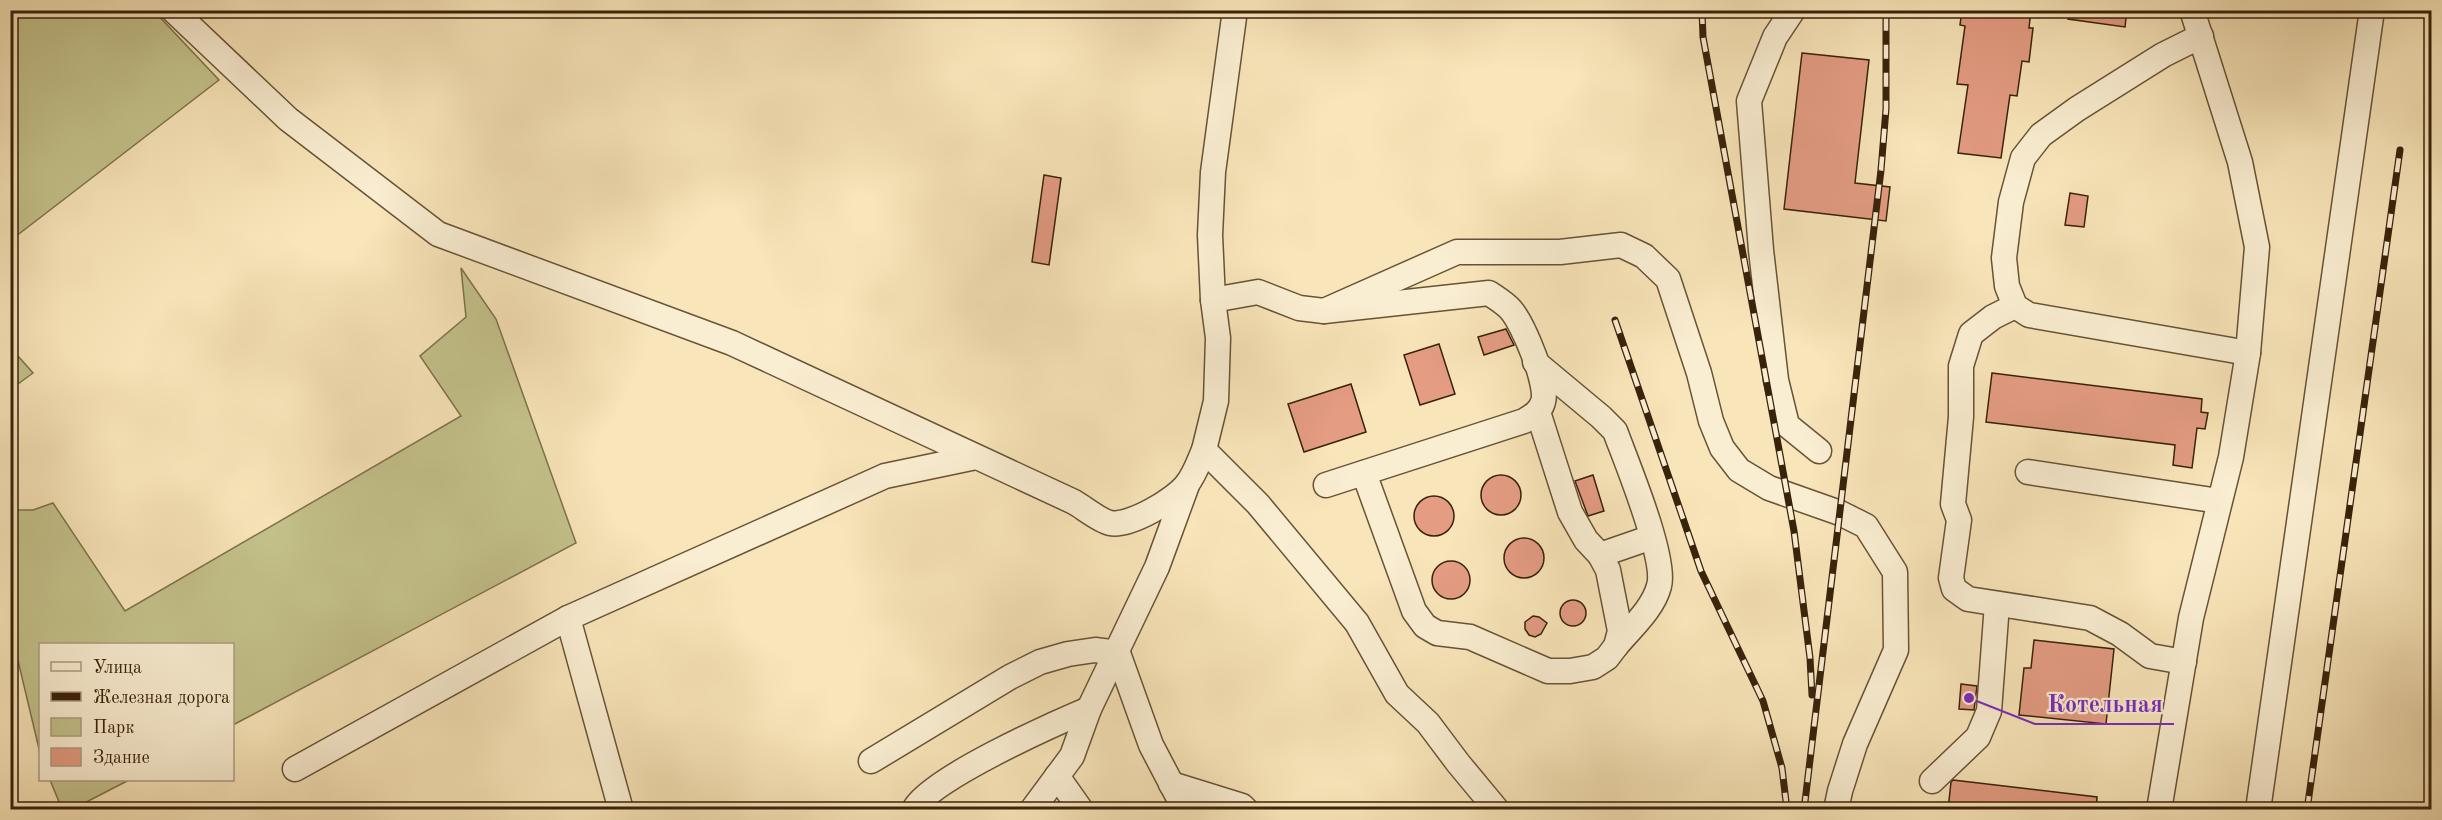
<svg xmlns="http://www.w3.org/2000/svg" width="2442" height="820" viewBox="0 0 2442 820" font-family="'Old Standard TT',serif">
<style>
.green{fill:#c4c28b;stroke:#7e724b;stroke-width:1.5}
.building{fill:#e49c83;stroke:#38220b;stroke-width:1.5}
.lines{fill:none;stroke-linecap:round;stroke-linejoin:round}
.minor-casing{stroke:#685336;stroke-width:27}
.minor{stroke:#faeed2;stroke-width:24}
.rail-casing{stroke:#38220b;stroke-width:7}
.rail{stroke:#faeed2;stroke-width:4.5;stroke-dasharray:14;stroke-linecap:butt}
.leader{fill:none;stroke:#7b2cbf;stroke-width:2}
.callout-dot{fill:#7b2cbf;stroke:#faeed2;stroke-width:2}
.callout-label{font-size:24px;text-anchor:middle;font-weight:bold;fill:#7b2cbf;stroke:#faeed2;stroke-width:4.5;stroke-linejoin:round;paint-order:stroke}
</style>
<rect width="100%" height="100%" fill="#f8e5b9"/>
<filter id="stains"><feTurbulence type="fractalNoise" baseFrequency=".00333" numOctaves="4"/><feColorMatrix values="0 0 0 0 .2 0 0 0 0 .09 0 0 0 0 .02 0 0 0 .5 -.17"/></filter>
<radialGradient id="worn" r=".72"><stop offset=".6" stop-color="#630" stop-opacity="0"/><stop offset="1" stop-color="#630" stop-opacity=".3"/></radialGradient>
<g class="green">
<path d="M11,10L154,11L219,80L11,240Z"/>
<path d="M461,268L496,319L576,543L233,725L232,644H40V753L15,648L11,641V510H33L53,503L125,611L461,416L420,356L466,317Z"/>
<path d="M10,347L33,373L11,389H10Z"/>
<path d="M50,780H129L73,809H62Z"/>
</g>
<g class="building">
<path d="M1962,10H2031L2029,28H2033L2029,62L2022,61L2017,96L2010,95L2001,158L1958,153L1968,85L1957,84L1965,26L1960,25Z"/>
<path d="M2069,10H2127L2125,27L2068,19Z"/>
<path d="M1802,53L1869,60L1855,183L1890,187L1886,221L1784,209Z"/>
<path d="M1044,175L1061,178L1049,265L1032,262Z"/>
<path d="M2070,193L2088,196L2084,227L2065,225Z"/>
<path d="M1506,329L1514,345L1484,355L1478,337Z"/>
<path d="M1439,344L1455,394L1420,405L1404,355Z"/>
<path d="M1992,373L2202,399L2201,412L2208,413L2205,429L2197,428L2192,468L2173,465L2175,445L1986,422Z"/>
<path d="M1351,384L1366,432L1304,452L1288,404Z"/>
<circle cx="1501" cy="495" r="20"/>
<path d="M1593,475L1604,511L1588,516L1575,481Z"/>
<circle cx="1434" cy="516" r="20"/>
<circle cx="1524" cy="558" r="20"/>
<circle cx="1451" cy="580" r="19"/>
<circle cx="1573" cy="613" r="13"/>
<path d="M1533,616L1539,617L1547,623L1541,634L1535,637L1529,635L1525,629V622Z"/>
<path d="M2034,640L2114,649L2106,724L2019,715L2024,668H2031Z"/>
<path d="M1961,684L1977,686L1974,710L1959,709Z"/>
<path d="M1953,780L2097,797L2096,810H1948L1951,782Z"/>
</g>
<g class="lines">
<defs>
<g id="minor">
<path d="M173,10L288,119L438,234L732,343L1074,502C1083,507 1100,521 1110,523C1130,527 1176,499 1187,484C1195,474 1199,461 1204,450"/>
<path d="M1235,10L1213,172L1210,235L1213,300L1218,338L1216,401L1204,450L1258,504L1357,623L1397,694L1428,723L1458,763L1497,810"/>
<path d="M1793,10L1775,37L1749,101L1761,250L1776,380L1787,425L1819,451"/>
<path d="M2201,36L2163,55L2077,109L2041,135L2023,158L2011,202L2004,258L2007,286L2015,306L2029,315L2248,353"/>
<path d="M1213,300L1258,292L1299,308L1324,311L1489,293C1496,298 1505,303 1511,310C1523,324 1549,385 1543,402C1540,412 1532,416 1524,421L1326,485"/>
<path d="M2015,306L1993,317L1971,334L1961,366V417L1953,504L1959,520L1951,578L1954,589L1968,599L2090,618L2120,634L2150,656L2184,662"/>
<path d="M1324,311L1457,252H1560L1621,245L1644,256L1668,279L1699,373L1711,421L1722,448L1739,470L1769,488L1840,513L1866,526L1895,572L1896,650L1855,744L1840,791L1836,810"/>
<path d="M1535,362L1601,417L1615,431C1626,461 1667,559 1659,586C1653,609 1631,628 1616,646"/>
<path d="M2028,472L2219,501"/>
<path d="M1364,473L1414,611L1425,626L1437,633L1470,637L1548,671H1570L1593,667L1607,658L1616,646L1620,631L1608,570L1600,555L1586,540L1570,512L1538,412"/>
<path d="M1600,555L1652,537"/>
<path d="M568,618L621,810"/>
<path d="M1118,653L1151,745L1185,810"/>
<path d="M871,761L1010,677L1040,662L1068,654L1095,650L1118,653"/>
<path d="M295,769L568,618L885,476L976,457"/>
<path d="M1057,776L1081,810"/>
<path d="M1932,781L1978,737L1989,711L1997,604"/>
<path d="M1171,784L1242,806L1246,810"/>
<path d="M914,810C927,780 1056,723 1089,709"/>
<path d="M1032,810L1072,756L1089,709L1157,567L1187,485"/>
<path d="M2159,810L2191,618L2231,457L2248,353L2257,247L2240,162L2192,10"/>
<path d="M2258,810L2372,10"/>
</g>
</defs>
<use href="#minor" class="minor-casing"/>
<use href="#minor" class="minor"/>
<defs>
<g id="rail">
<path d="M1702,10L1703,37L1794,531L1810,658L1812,695"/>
<path d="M1615,320L1701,571L1763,701L1782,768L1787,810"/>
<path d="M1804,810L1881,170L1886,109V10"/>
<path d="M2307,810L2400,150"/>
</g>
</defs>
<use href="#rail" class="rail-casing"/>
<use href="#rail" class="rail"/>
</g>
<path class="leader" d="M1969 698L2035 724H2174"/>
<circle class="callout-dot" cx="1969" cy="698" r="6"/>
<g class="callout-label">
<text x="2105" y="712">Котельная</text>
</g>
<rect width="2442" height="820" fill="none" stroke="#f8e5b9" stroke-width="36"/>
<rect x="12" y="12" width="2418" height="796" fill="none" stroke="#38220b" stroke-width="3"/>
<rect x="18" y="18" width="2406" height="784" fill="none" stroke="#38220b" stroke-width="1.5"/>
<rect x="39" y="643" width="195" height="138" fill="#faeed2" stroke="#ac9c82" stroke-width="1.5"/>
<rect x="51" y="662" width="30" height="9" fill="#faeed2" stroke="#ac9c82" stroke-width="1.5"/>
<text x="93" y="673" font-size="18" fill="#38220b">Улица</text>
<rect x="51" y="692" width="30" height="9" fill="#38220b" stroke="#ac9c82" stroke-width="1.5"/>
<text x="93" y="703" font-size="18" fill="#38220b">Железная дорога</text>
<rect x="51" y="718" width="30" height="18" fill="#c4c28b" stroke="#ac9c82" stroke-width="1.5"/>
<text x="93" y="733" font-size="18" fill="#38220b">Парк</text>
<rect x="51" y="748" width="30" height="18" fill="#e49c83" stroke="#ac9c82" stroke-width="1.5"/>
<text x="93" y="763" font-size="18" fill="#38220b">Здание</text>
<rect width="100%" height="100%" filter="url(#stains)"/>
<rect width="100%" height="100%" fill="url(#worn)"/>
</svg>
